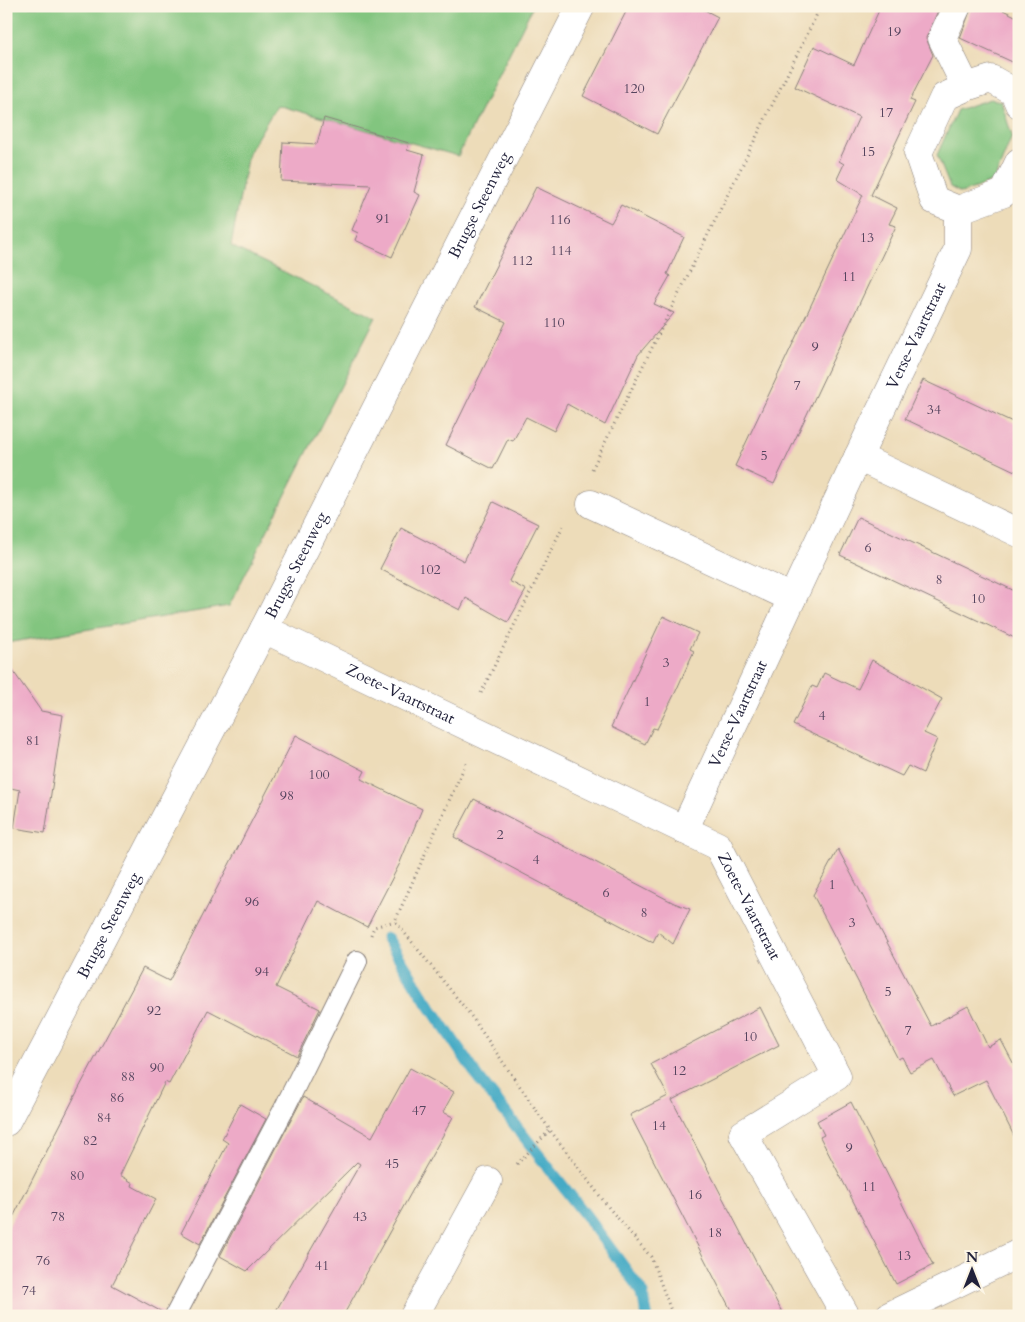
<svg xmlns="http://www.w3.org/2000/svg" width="1025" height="1322" viewBox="0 0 1025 1322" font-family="Cardo,serif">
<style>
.green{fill:#82c57f;stroke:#52745d}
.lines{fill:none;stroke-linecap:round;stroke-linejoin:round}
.stream{stroke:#45aac5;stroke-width:12}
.building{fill:#edaac7}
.service-casing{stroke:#887f7a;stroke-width:22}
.minor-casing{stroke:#887f7a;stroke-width:29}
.secondary-casing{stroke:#887f7a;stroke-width:29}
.path{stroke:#887f7a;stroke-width:3;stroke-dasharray:1 4;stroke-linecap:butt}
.service{stroke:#fff;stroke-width:20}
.minor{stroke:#fff;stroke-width:28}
.secondary{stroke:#fff;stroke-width:28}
.labels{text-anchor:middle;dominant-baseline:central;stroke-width:4;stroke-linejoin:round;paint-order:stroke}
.number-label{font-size:14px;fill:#55445e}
.street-label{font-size:16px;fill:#22223b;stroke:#fcf5e5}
</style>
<rect width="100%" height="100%" fill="#fcf5e5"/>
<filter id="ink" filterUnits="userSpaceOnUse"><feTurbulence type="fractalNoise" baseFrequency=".02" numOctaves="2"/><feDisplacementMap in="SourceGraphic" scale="10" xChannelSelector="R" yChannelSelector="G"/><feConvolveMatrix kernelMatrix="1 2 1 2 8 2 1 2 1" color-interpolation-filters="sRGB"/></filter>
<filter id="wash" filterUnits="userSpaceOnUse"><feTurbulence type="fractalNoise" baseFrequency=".0096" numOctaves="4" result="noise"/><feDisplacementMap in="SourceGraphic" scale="20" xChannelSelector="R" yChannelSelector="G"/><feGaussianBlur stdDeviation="1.12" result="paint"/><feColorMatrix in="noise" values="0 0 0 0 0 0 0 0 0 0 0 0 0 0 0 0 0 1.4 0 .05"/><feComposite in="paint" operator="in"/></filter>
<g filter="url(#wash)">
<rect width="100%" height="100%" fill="#eddcb9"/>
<g class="green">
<path d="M6,6H533L458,156L277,105L248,153L231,246L376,317L229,606L6,643Z"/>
<path d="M990,99L1001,101L1012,136L994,181L961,193L950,187L937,155L957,110Z"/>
</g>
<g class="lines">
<path class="stream" d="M387,938L421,993L480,1080L587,1217L642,1292L647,1316"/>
</g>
<g id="blocks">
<g class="building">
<path d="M629,6H697L718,17L657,134L583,96Z"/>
<path d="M881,6H940L926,38L933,55L910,100L915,102L871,195L897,208L889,224L896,226L774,484L735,466L863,195L837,179L844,164L839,161L859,117L795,87L814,46L854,65Z"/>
<path d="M972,6H995L1019,18V65L960,38Z"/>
<path d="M324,118L409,143L407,150L424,155L414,192L420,195L392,257L355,240L358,233L352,230L371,185L281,181L283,142L317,144Z"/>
<path d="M536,187L611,223L621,205L684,237L667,274L670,276L654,304L674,313L638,355L605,425L567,404L554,431L526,417L513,441L508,439L493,469L446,445L506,322L475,307Z"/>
<path d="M923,380L1019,425V473L905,419Z"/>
<path d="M493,502L538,524L509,581L526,590L508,622L466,598L460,610L380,569L401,528L464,561Z"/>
<path d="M858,517L1019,593V640L840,555Z"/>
<path d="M663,616L698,633L690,649L694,651L676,691L657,729L653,728L645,744L611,727Z"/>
<path d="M872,660L942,699L924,733L937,739L923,773L908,766L902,776L793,725L812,686L817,688L824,673L858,689Z"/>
<path d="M6,661L41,711L63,715L45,833L14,828L20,790L6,787Z"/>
<path d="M296,735L365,771L361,779L422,809L399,865L367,927L318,901L276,987L320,1009L297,1056L208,1010L169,1084L165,1082L120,1175L133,1183L132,1186L156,1199L112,1285L164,1313L163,1316H6V1231L78,1090L143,968L169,981Z"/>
<path d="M474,799L674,903L690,909L673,944L658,932L653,942L650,940V941L454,837Z"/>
<path d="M838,849L931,1026L968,1006L988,1047L1001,1040L1019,1074V1146L986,1080L953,1096L934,1060L910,1072L902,1057L898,1059L813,895Z"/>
<path d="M760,1007L779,1045L672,1100L784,1316H734L630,1115L668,1096L651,1064Z"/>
<path d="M410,1068L454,1092L443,1112L453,1117L343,1316H273L360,1164L357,1162L247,1271L220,1256L303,1097L372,1137Z"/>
<path d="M851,1102L933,1265L896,1284L820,1137L824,1135L817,1121Z"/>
<path d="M240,1104L266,1119L200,1244L181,1233L228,1143L222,1139Z"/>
</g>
</g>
</g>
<g filter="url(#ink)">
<use href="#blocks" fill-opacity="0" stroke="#887f7a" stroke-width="1"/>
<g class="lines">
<defs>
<path id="service" d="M175,1316L283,1111L357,961"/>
<g id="minor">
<path d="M957,6L942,38L966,87L991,79L1014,92L1019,104"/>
<path d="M958,210L934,200L918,153L944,97L966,87"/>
<path d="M858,457L1019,533"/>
<path d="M591,504L792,598"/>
<path id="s1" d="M264,629L718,846L837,1076L743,1134L846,1316"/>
<path id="s2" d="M684,830L858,457L958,249V210L1004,193L1019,162"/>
<path d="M414,1316L488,1181"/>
<path d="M889,1316L1019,1253"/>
</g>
<g id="secondary">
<path id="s3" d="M6,1122L264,629L581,6"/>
</g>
</defs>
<use href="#service" class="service-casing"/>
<use href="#minor" class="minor-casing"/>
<use href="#secondary" class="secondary-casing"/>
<g class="path">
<path d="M592,469L821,6"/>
<path d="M481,693L563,526"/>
<path d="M466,763L395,921L469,1013L550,1130L609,1208L651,1257L673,1316"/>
<path d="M371,935L374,927L395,921"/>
<path d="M517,1164L550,1130"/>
<path d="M1015,1294L1019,1302"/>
</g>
<use href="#service" class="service"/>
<use href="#minor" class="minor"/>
<use href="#secondary" class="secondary"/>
</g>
</g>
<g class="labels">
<g class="number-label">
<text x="894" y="31">19</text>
<text x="634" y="88">120</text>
<text x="886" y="112">17</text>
<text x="868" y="151">15</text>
<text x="383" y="218">91</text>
<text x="560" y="219">116</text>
<text x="867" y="237">13</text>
<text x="561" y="250">114</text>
<text x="522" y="260">112</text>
<text x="849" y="276">11</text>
<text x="554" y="322">110</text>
<text x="815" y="346">9</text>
<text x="797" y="385">7</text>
<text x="934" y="409">34</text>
<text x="764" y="455">5</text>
<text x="868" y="547">6</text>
<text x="430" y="569">102</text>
<text x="939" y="579">8</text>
<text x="978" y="598">10</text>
<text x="666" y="662">3</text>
<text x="647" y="701">1</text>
<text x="822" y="715">4</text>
<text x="33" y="740">81</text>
<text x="319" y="774">100</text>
<text x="287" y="795">98</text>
<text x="500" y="834">2</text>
<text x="536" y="859">4</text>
<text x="832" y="884">1</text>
<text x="606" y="892">6</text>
<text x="252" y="901">96</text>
<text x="644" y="912">8</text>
<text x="852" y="922">3</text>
<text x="262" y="971">94</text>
<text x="888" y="991">5</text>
<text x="154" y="1010">92</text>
<text x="908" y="1030">7</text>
<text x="750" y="1036">10</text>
<text x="157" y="1067">90</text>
<text x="679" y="1070">12</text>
<text x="128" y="1076">88</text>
<text x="117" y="1097">86</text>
<text x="419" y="1110">47</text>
<text x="104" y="1117">84</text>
<text x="659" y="1125">14</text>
<text x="90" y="1140">82</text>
<text x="849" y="1147">9</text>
<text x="392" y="1163">45</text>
<text x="77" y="1175">80</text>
<text x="869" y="1186">11</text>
<text x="695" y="1194">16</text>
<text x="58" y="1216">78</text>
<text x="360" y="1216">43</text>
<text x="715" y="1232">18</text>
<text x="904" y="1255">13</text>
<text x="43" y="1260">76</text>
<text x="322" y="1265">41</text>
<text x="29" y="1290">74</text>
</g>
<g class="street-label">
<text stroke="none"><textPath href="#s3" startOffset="1032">Brugse Steenweg</textPath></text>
<text stroke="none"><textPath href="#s2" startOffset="546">Verse-Vaartstraat</textPath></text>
<text stroke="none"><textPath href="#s3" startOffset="628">Brugse Steenweg</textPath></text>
<text stroke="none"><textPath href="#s1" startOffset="151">Zoete-Vaartstraat</textPath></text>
<text stroke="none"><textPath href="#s2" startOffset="128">Verse-Vaartstraat</textPath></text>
<text stroke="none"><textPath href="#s1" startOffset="571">Zoete-Vaartstraat</textPath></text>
<text stroke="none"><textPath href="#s3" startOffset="222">Brugse Steenweg</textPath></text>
</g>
</g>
<rect width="1025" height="1322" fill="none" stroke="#fcf5e5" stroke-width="25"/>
<g transform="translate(972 1270)" stroke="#fcf5e5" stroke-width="4" paint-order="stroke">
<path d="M0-4L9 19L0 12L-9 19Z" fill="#22223b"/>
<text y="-8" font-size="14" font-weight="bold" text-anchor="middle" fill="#22223b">N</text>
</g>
</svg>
